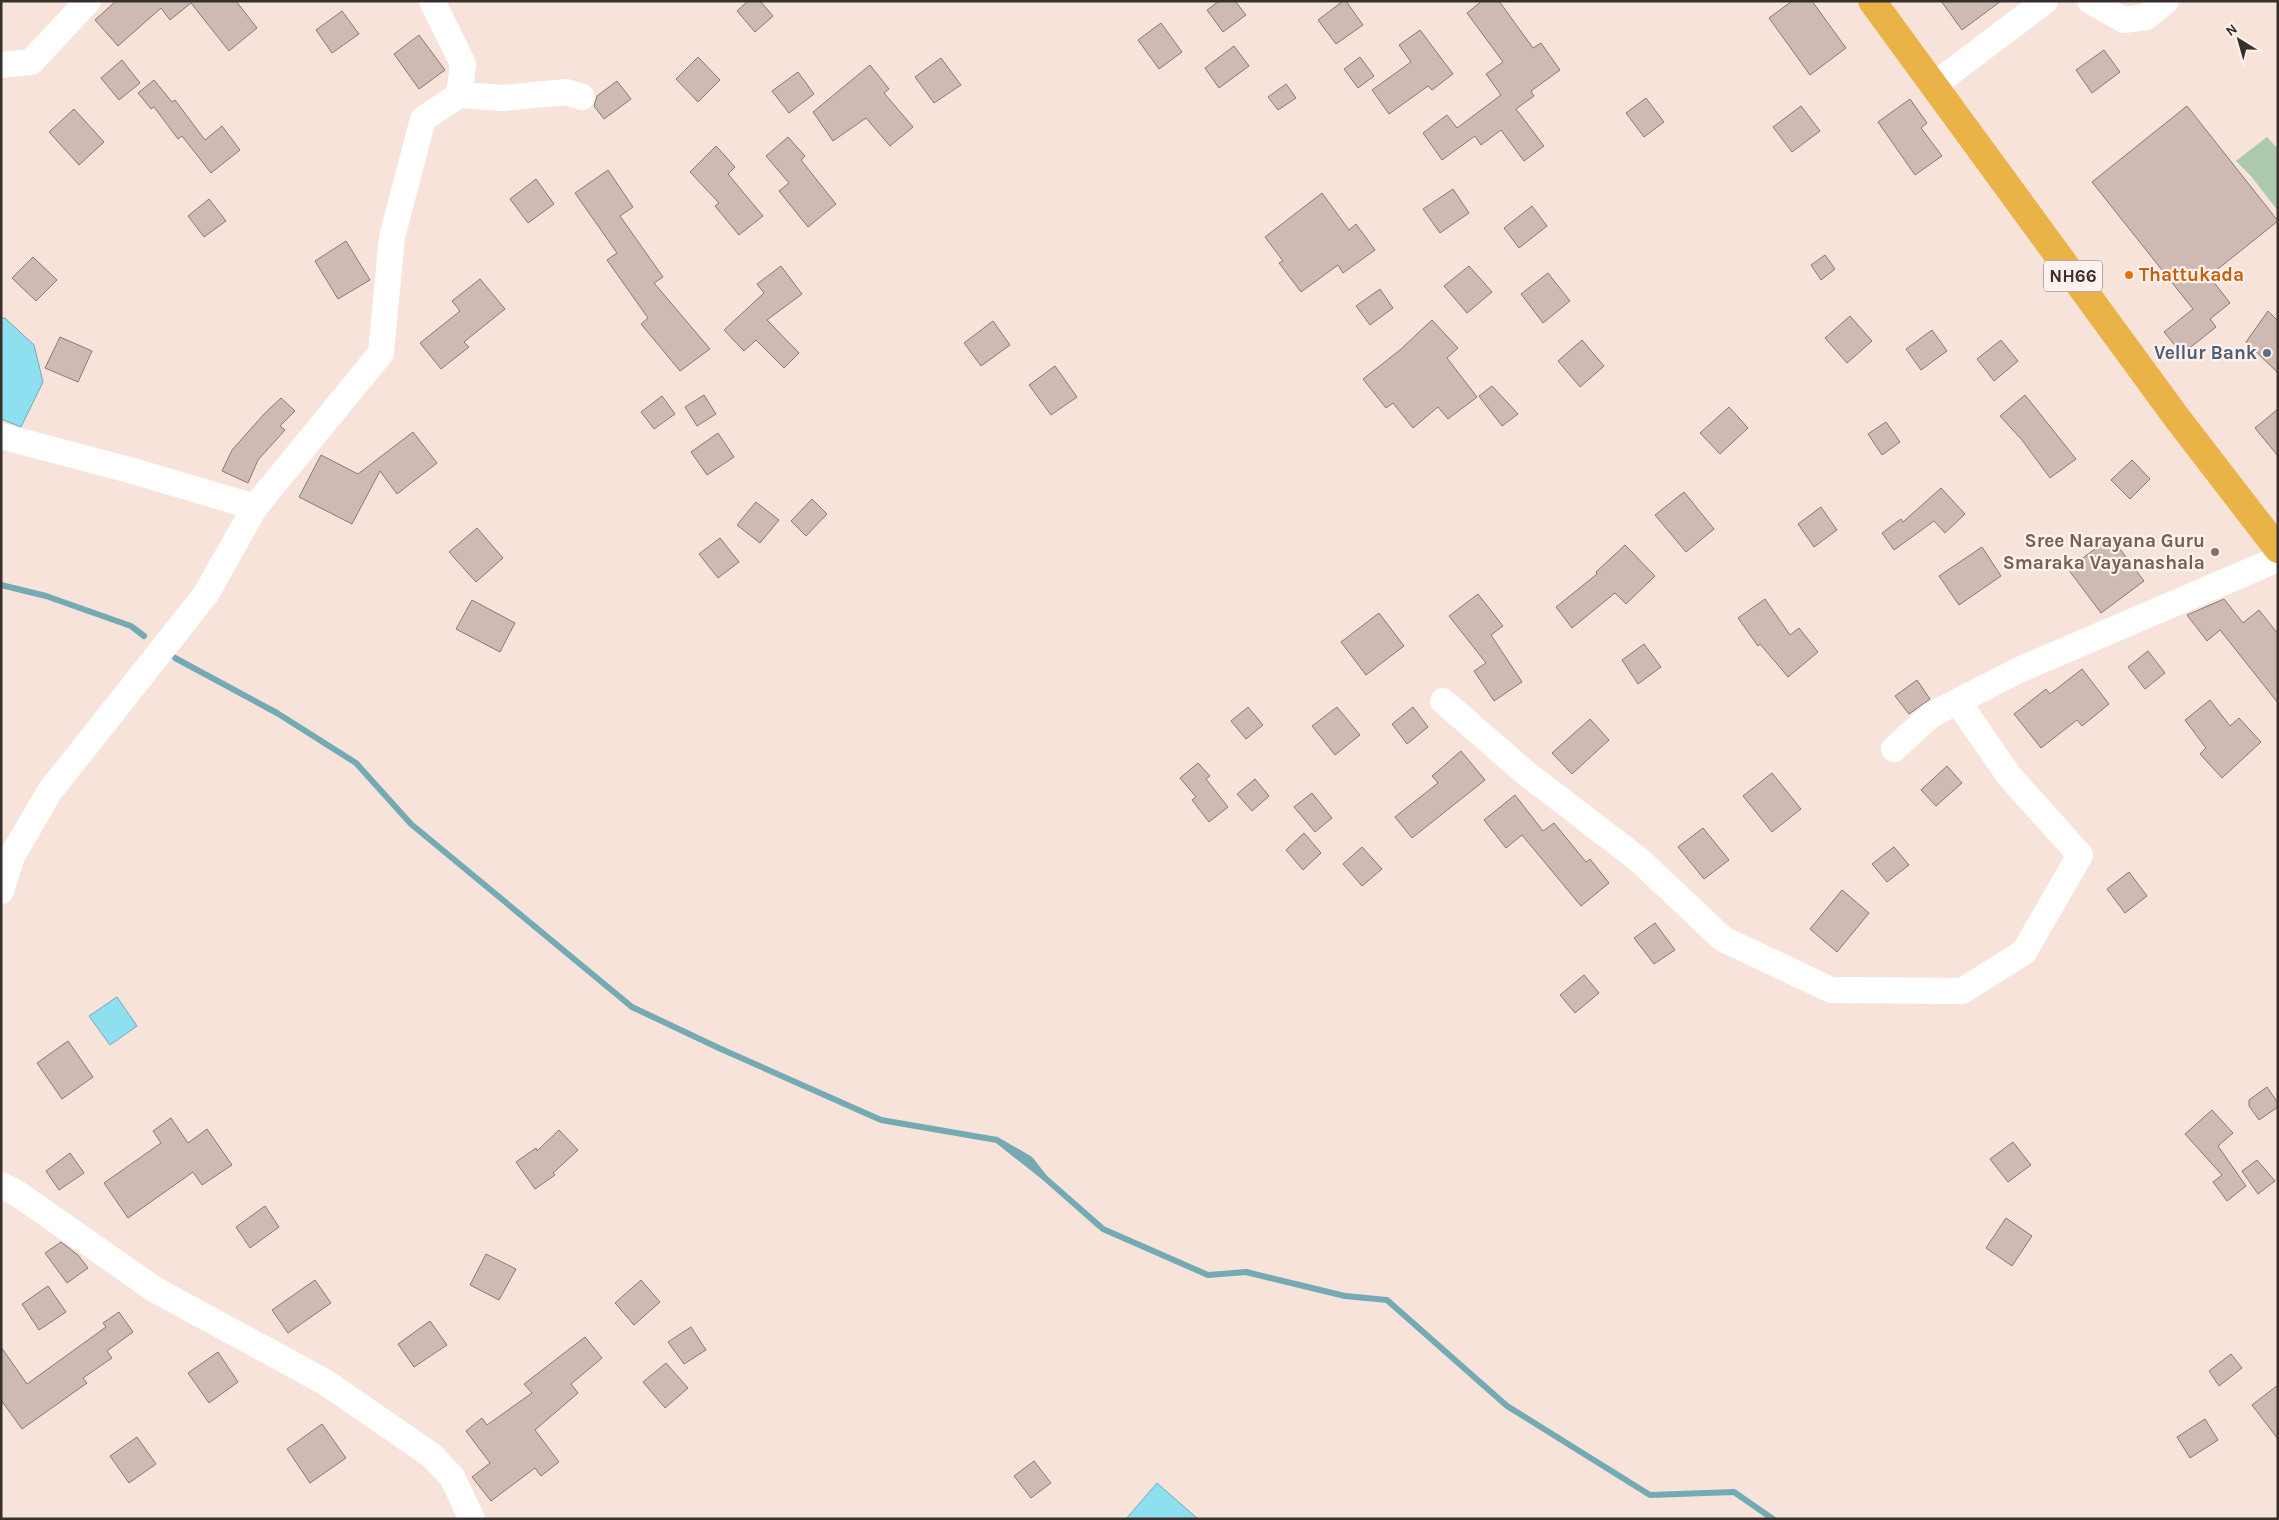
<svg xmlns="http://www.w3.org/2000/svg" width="2279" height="1520" viewBox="0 0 2279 1520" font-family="Karla,sans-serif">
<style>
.green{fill:#abc9ad}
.water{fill:#8edfef;stroke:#74aab4}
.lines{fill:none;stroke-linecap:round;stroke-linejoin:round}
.stream{stroke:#74aab4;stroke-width:6}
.building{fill:#cebab3;stroke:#8b7872}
.minor{stroke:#fff;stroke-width:26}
.highway{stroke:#eab348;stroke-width:28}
.food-dot{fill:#e8710a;stroke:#fff2ee;stroke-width:2}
.service-dot{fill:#5c6f8a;stroke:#fff2ee;stroke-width:2}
.education-dot{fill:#8d6e63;stroke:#fff2ee;stroke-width:2}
.labels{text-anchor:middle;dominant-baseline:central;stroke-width:4.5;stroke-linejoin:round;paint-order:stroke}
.shield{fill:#fff2ee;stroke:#736a66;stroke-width:1}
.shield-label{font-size:18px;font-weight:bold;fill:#372f2c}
.food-label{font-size:19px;font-weight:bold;fill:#c56008;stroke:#fff2ee;text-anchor:start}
.service-label{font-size:19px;font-weight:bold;fill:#4e5e75;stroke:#fff2ee;text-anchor:end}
.education-label{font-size:19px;font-weight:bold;fill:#785e54;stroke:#fff2ee;text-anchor:end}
</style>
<rect width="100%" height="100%" fill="#f8e3db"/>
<path class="green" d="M2267,137L2278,149V211L2251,176L2236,161Z"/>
<g class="water">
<path d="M1,318H5L34,345L43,382L21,427L1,419Z"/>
<path d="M117,997L137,1026L110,1045L89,1016Z"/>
<path d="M1157,1483L1198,1519H1126Z"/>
</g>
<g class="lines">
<g class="stream">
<path d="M1,585L46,596L131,626L144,636"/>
<path d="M175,658L277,713L356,763L411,824L632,1007L721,1049L881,1120L997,1140L1030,1159L1045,1178L997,1140"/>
<path d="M1045,1178L1103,1229L1208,1275L1246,1272L1345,1296L1387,1300L1507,1406L1650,1495L1734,1492L1773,1519"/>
</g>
</g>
<g class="building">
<path d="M116,1H236L257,28L229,51L191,3L170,20L161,8L118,46L95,20Z"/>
<path d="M748,1H760L773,16L755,32L737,11Z"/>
<path d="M1219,1H1235L1246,15L1223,32L1207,10Z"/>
<path d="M1343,1H1346L1363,25L1336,44L1318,20Z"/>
<path d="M1482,1H1499L1533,48L1541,43L1560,70L1531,91L1534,96L1516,109L1544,146L1524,161L1501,130L1481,145L1475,136L1442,160L1423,133L1447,115L1457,128L1501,95L1486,74L1503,62L1467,13Z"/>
<path d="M1792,1H1812L1846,48L1810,75L1769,18Z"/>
<path d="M1941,1H2001L1962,30Z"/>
<path d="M342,11L359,34L332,53L316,30Z"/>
<path d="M1161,23L1182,52L1159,69L1138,40Z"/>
<path d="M1420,30L1453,74L1432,90L1428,86L1389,114L1372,90L1411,62L1399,45Z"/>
<path d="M419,35L445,70L419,89L394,54Z"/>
<path d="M1234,46L1249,66L1219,88L1205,68Z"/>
<path d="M2104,50L2120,72L2092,93L2076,70Z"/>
<path d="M698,57L720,80L698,102L676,79Z"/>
<path d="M1360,57L1374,76L1358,88L1344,69Z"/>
<path d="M941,58L961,85L934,103L915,77Z"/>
<path d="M122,60L140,83L119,100L101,78Z"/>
<path d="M870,65L889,89L884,93L913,127L890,146L866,118L833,141L813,112Z"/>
<path d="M798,72L814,94L789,113L772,91Z"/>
<path d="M154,80L172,102L175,100L205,140L222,126L240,150L211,173L182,136L178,139L154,107L151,109L138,93Z"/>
<path d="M617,81L631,99L604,119L594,106L597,96Z"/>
<path d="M1286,84L1296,98L1278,110L1268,97Z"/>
<path d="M1646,98L1664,122L1644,137L1626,113Z"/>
<path d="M1910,99L1927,123L1921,128L1942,156L1915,175L1878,122Z"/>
<path d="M1801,106L1820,131L1792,152L1773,127Z"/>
<path d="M2187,106L2278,221L2209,276L2230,303L2210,319L2216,327L2182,354L2164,332L2193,309L2092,182Z"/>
<path d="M74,109L104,142L79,165L49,132Z"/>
<path d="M788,137L805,156L801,160L836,204L808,227L779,191L789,183L766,156Z"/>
<path d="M716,146L735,167L728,174L763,216L739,235L715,206L719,203L690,172Z"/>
<path d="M608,170L633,207L620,216L663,277L654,283L710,349L680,371L641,324L648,318L607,260L617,253L575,193Z"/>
<path d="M536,179L554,204L528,223L510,199Z"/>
<path d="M1453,189L1469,213L1440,233L1423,209Z"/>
<path d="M1322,193L1349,230L1356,224L1375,250L1343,273L1338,265L1301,292L1279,263L1283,261L1265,237Z"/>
<path d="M209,199L226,221L204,237L188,216Z"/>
<path d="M1532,206L1547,226L1519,248L1504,228Z"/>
<path d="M346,241L370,280L338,299L315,261Z"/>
<path d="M1825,255L1835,269L1821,280L1811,265Z"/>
<path d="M33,257L57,280L36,301L12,278Z"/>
<path d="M781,266L802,294L767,320L799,353L784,368L756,340L744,351L724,330L764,293L757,284Z"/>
<path d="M1469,266L1492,292L1467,313L1444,286Z"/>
<path d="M1548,273L1570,301L1543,323L1521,294Z"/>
<path d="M480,279L505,309L464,342L469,347L441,369L420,343L460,311L452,301Z"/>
<path d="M1380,289L1393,308L1370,325L1356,306Z"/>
<path d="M2268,311L2278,321V373L2246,342Z"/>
<path d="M1850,316L1872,341L1847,363L1825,338Z"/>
<path d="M1432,320L1458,348L1447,358L1477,397L1448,419L1438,407L1413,428L1393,403L1386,408L1363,379L1400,350Z"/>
<path d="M993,321L1010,345L981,366L964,343Z"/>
<path d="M1932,330L1947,351L1921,370L1906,349Z"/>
<path d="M60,337L92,351L78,382L45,368Z"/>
<path d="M1582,340L1604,366L1580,387L1558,361Z"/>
<path d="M2001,340L2018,361L1994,381L1977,359Z"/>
<path d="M1055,366L1077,397L1051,415L1029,385Z"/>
<path d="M1492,386L1518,414L1502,426L1479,396Z"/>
<path d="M704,395L716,414L697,426L685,407Z"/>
<path d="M2025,395L2076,459L2050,478L2022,440L2000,416Z"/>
<path d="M662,396L675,414L654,429L641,412Z"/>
<path d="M281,398L295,411L280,426L285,430L258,460L248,483L222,471L232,450L265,413Z"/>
<path d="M1729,407L1748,428L1720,454L1700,433Z"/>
<path d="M2278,409V456L2255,428Z"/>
<path d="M1886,422L1900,442L1882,455L1868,434Z"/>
<path d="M413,432L437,463L397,494L380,471L352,524L299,497L321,455L358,474Z"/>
<path d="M718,433L734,457L707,475L691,452Z"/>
<path d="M2132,460L2150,479L2130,499L2111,480Z"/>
<path d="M1941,488L1965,514L1945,533L1934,521L1894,550L1882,533L1901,519L1903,522Z"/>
<path d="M1684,492L1714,529L1686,552L1655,515Z"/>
<path d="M812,499L827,514L806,536L791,521Z"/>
<path d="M756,502L779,520L760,543L737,525Z"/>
<path d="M1821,507L1837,530L1814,547L1798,524Z"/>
<path d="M477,528L503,558L476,582L449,552Z"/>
<path d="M2111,537L2144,581L2101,613L2068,569Z"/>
<path d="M720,538L739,562L718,578L699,554Z"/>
<path d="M1625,545L1655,576L1626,604L1615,593L1572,628L1556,607L1597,574L1596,572Z"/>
<path d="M1982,547L2001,576L1959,605L1939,576Z"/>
<path d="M1478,594L1503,626L1491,635L1522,682L1494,701L1474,671L1486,663L1449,616Z"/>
<path d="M1765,599L1790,635L1799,628L1818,652L1788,677L1760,644L1758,646L1738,618Z"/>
<path d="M2224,599L2243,623L2259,610L2278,634V703L2220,630L2207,641L2187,615Z"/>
<path d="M472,600L515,623L500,652L456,629Z"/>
<path d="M1379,613L1404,646L1366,675L1341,642Z"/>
<path d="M1644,644L1661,667L1638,684L1622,660Z"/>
<path d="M2148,651L2165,673L2145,689L2128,667Z"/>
<path d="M2082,669L2109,704L2082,726L2077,720L2041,748L2014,714L2046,689L2050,694Z"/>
<path d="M1917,680L1930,699L1909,714L1895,696Z"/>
<path d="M2210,700L2230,726L2239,718L2261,742L2222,778L2200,754L2206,748L2185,720Z"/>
<path d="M1248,707L1263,725L1246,739L1231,721Z"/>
<path d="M1337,707L1360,735L1335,755L1312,726Z"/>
<path d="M1413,707L1428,727L1407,744L1392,724Z"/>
<path d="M1590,719L1609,740L1572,774L1552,753Z"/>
<path d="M1461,751L1485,780L1412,838L1395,817L1438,783L1432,776Z"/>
<path d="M1198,763L1210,776L1206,779L1228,807L1209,822L1192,800L1196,797L1180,778Z"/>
<path d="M1947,766L1962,783L1936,806L1921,790Z"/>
<path d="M1772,773L1801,809L1772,832L1743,796Z"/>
<path d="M1255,779L1269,796L1252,811L1237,794Z"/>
<path d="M1312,793L1332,818L1315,832L1294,807Z"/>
<path d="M1515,795L1543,831L1554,823L1586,862L1590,859L1609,883L1581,906L1522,835L1506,848L1484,820Z"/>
<path d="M1703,828L1729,860L1704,879L1678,847Z"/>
<path d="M1304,833L1321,853L1303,870L1286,850Z"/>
<path d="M1362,847L1382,869L1362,886L1343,864Z"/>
<path d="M1894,847L1909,865L1887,882L1872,864Z"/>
<path d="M2129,872L2147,896L2125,913L2107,889Z"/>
<path d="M1842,890L1869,913L1837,952L1810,929Z"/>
<path d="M1655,923L1675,950L1654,964L1634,938Z"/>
<path d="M1584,975L1599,993L1575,1013L1560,995Z"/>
<path d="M68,1041L93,1077L62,1099L37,1063Z"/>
<path d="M2267,1087L2278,1103V1107L2259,1120L2249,1106V1100Z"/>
<path d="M2212,1110L2233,1133L2218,1146L2246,1186L2227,1201L2213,1182L2222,1175L2185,1134Z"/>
<path d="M171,1118L188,1143L207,1129L232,1165L202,1185L193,1172L128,1218L104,1183L161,1143L153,1131Z"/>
<path d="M559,1130L578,1150L553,1173L555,1175L535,1189L516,1162L536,1148L537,1151Z"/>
<path d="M2013,1142L2031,1165L2008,1182L1990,1159Z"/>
<path d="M70,1153L84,1173L59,1190L46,1171Z"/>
<path d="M2257,1160L2275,1181L2258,1194L2242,1171Z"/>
<path d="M265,1206L279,1227L250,1248L236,1227Z"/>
<path d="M2006,1218L2032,1236L2012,1266L1986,1248Z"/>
<path d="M61,1242L78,1255L88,1268L67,1283L45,1253Z"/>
<path d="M486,1254L516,1269L499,1300L470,1285Z"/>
<path d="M315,1280L331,1303L288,1333L272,1310Z"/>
<path d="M641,1280L660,1302L634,1325L615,1303Z"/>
<path d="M48,1286L66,1312L39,1330L22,1304Z"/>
<path d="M119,1312L133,1332L107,1351L112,1358L83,1378L87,1383L22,1429L1,1400V1347L27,1384L106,1327L103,1323Z"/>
<path d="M430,1321L447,1345L414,1367L398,1344Z"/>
<path d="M691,1327L706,1350L684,1364L668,1342Z"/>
<path d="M585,1337L602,1358L571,1384L578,1393L535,1430L559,1462L541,1476L535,1468L491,1501L472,1477L490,1463L466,1431L482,1418L487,1425L532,1393L524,1384Z"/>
<path d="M218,1352L238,1382L209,1403L188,1373Z"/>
<path d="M2231,1354L2242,1368L2219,1386L2209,1371Z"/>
<path d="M666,1363L688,1388L665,1408L643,1382Z"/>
<path d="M2278,1385V1439L2252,1405Z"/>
<path d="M2205,1419L2218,1440L2190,1458L2177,1437Z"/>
<path d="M322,1424L346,1458L310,1483L287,1449Z"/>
<path d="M137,1437L156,1464L129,1483L110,1456Z"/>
<path d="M1034,1461L1051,1483L1031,1498L1014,1476Z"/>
</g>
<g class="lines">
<g class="minor">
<path d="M2090,1L2124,20L2146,17L2166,1"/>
<path d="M1,65L31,62L88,1"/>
<path d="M1934,85L2045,1"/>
<path d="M459,95L503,98L566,92L582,97"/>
<path d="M1,436L133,471L255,507"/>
<path d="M1443,701L1527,774L1638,859L1723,939L1831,990L1962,991L2024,952L2080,855L2010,777L1958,702"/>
<path d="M1894,749L1931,715L2019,670L2278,559"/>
<path d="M1,891L12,856L50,791L206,594L255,507L381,353L392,237L423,119L459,95L463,64L432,1"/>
<path d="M1,1185L18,1194L154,1289L325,1382L431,1455L452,1477L472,1519"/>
</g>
<path class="highway" d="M1872,1L2177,418L2278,549"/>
</g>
<circle class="food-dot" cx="2129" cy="275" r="5"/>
<circle class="service-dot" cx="2267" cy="353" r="5"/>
<circle class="education-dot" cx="2215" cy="552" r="5"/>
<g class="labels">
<rect class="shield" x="2044" y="260.5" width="58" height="31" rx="4"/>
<g class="shield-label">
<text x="2073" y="276">NH66</text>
</g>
<g class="food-label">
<text x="2139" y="275">Thattukada</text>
</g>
<g class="service-label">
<text x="2257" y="353">Vellur Bank</text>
</g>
<g class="education-label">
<text x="2205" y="541">Sree Narayana Guru<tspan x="2205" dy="22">Smaraka Vayanashala</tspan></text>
</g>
</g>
<rect width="2279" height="1520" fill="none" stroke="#372f2c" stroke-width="5"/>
<g transform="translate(2239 40) rotate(323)" stroke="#fff2ee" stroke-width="4" paint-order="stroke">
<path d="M0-4L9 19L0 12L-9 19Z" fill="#372f2c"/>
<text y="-8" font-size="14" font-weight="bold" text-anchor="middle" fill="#372f2c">N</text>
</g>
</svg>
